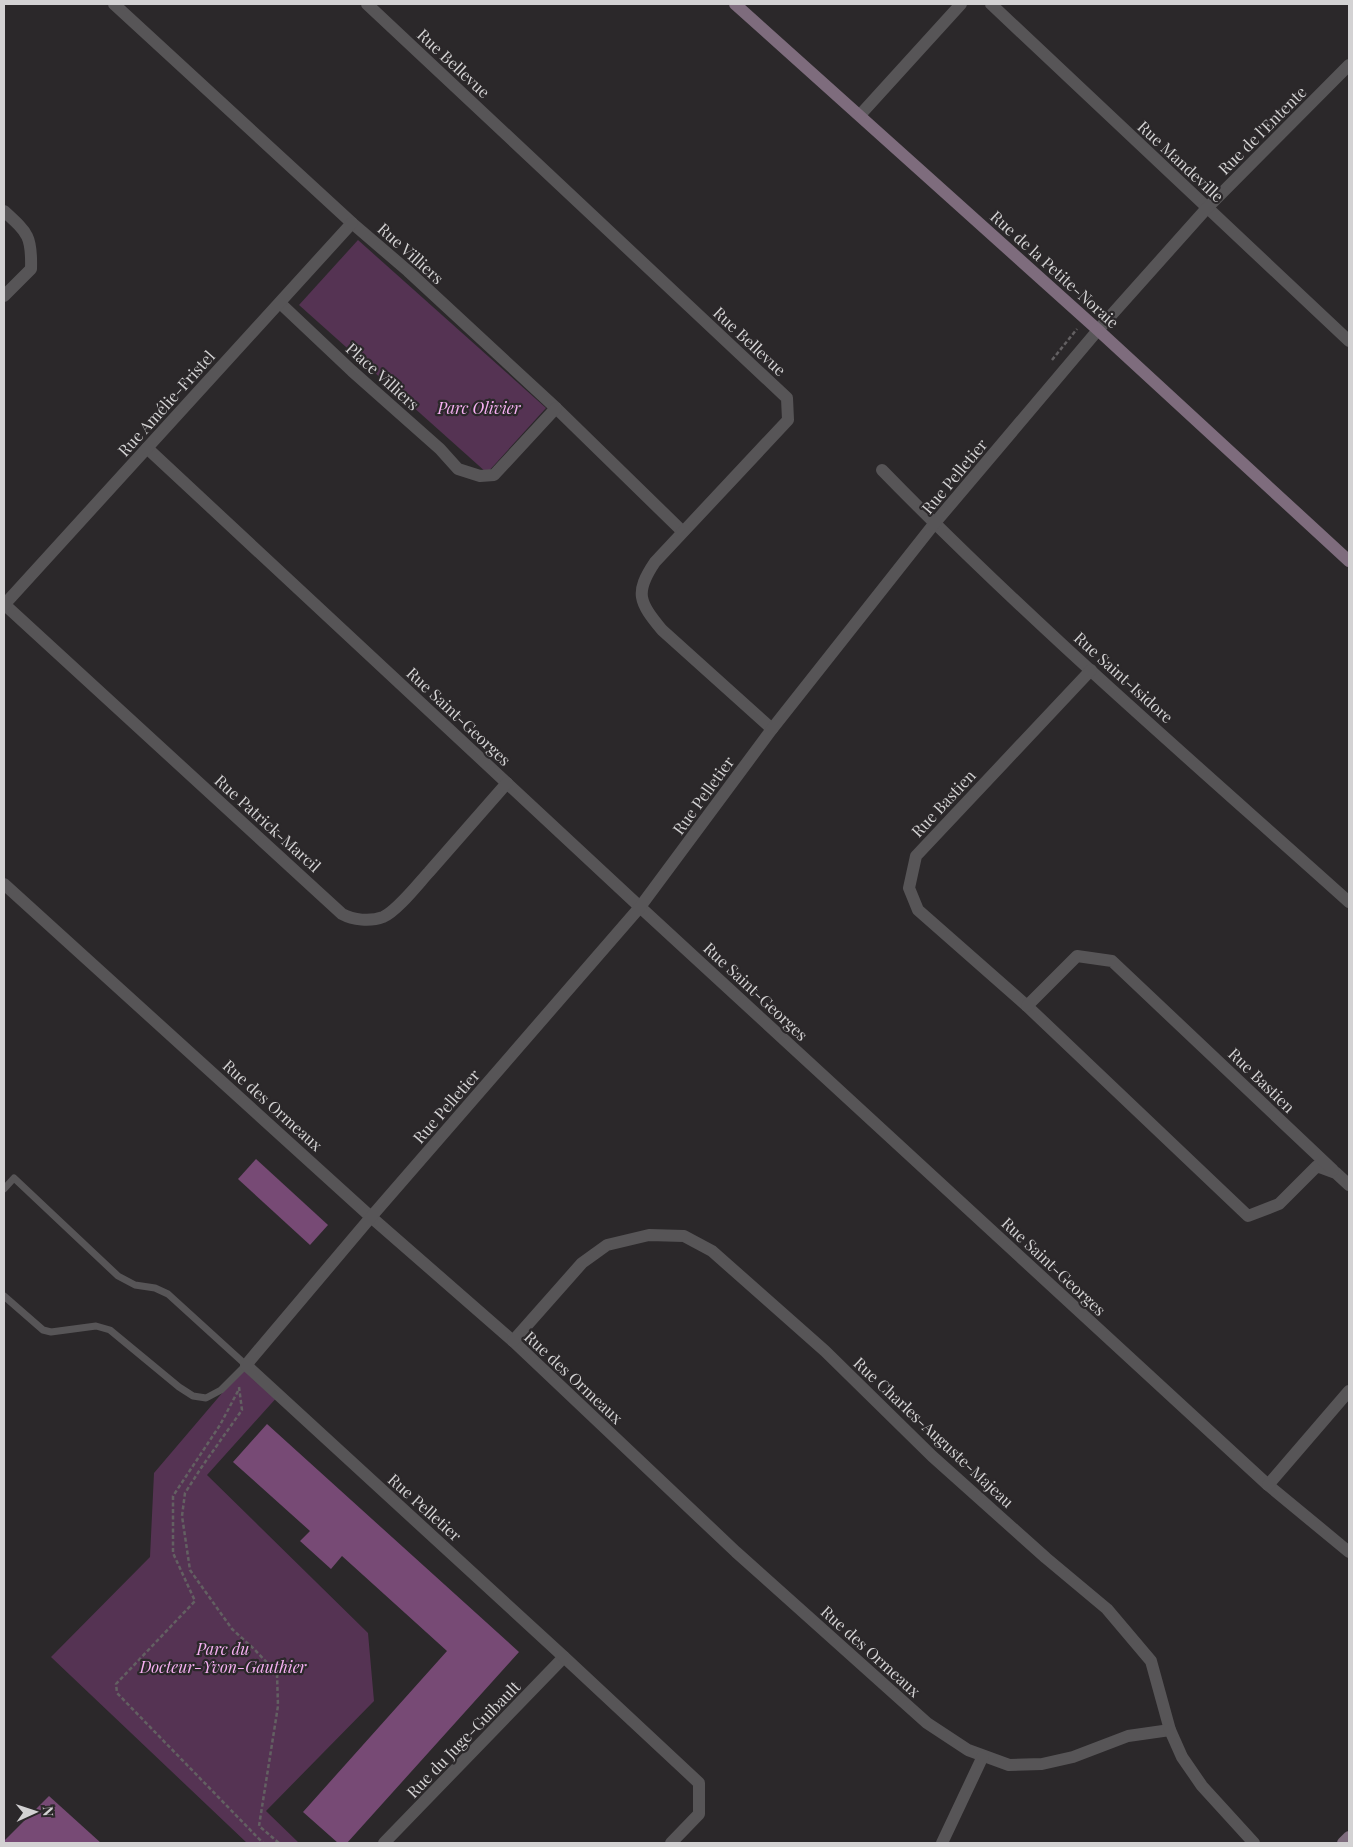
<svg xmlns="http://www.w3.org/2000/svg" width="1353" height="1847" viewBox="0 0 1353 1847" font-family="'Playfair Display',serif">
<style>
.green{fill:#553353}
.building{fill:#774a75}
.lines{fill:none;stroke-linecap:round;stroke-linejoin:round}
.path{stroke:#636062;stroke-width:2.5;stroke-dasharray:4 2.5;stroke-linecap:butt}
.lane{stroke:#575557;stroke-width:7}
.street{stroke:#575557;stroke-width:12}
.secondary{stroke:#7e6c7d;stroke-width:12}
.labels{text-anchor:middle;dominant-baseline:central;stroke-width:4.5;stroke-linejoin:round;paint-order:stroke}
.street-label{font-size:16px;fill:#d3d2d3;stroke:#2b282a}
.park-label{font-size:16px;font-style:italic;fill:#f7b1f3;stroke:#2b282a}
</style>
<rect width="100%" height="100%" fill="#2b282a"/>
<g class="green">
<path d="M358,240L546,408L487,473L299,305Z"/>
<path d="M246,1365L279,1395L207,1475L368,1633L374,1701L266,1811L299,1843H247L51,1657L150,1557L154,1473Z"/>
</g>
<g class="building">
<path d="M256,1159L328,1225L310,1245L238,1179Z"/>
<path d="M267,1424L519,1652L347,1843H338L303,1812L447,1651L342,1556L331,1569L300,1541L310,1531L233,1462Z"/>
<path d="M49,1796L101,1843H4V1841Z"/>
</g>
<g class="lines">
<g class="path">
<path d="M1052,360L1077,329"/>
<path d="M239,1387L242,1410L201,1468L185,1493L182,1516L190,1570L232,1629L254,1649L277,1673L278,1706L259,1826L279,1843"/>
<path d="M238,1391L220,1425L173,1496V1553L195,1601L116,1684L117,1693L263,1843"/>
</g>
<path class="lane" d="M4,1189L14,1178L118,1276L135,1285L155,1288L168,1294L246,1365L221,1390L206,1398L193,1396L179,1387L110,1330L96,1326L51,1332L43,1330L4,1296"/>
<g class="street">
<path d="M114,4L352,223L408,271L556,408L682,531"/>
<path d="M367,4L787,398L788,420L655,562C634,593 639,602 662,630L772,729"/>
<path d="M991,4L1349,341"/>
<path d="M860,115L961,4"/>
<path d="M4,211C28,233 32,236 31,269L4,296"/>
<path d="M280,303L352,371L440,449L458,469L480,476L494,475L556,408"/>
<path d="M147,448L640,907L1268,1485L1349,1552"/>
<path d="M882,470C1030,622 1192,761 1349,902"/>
<path d="M4,604L342,914C353,920 370,922 383,917C397,911 418,884 429,872C455,842 481,813 507,783"/>
<path d="M4,605L352,223"/>
<path d="M1091,670L916,856L909,888L918,910L1027,1006L1248,1216L1279,1204L1317,1166L1336,1173L1349,1185"/>
<path d="M4,884L371,1217L513,1341L736,1552L927,1723L968,1750L1009,1765L1042,1764L1073,1757L1128,1736L1170,1730"/>
<path d="M1027,1006L1077,956L1112,961L1333,1170"/>
<path d="M513,1341L582,1263L607,1245L649,1235L684,1236L712,1251L825,1351L932,1456L1046,1558L1107,1609L1151,1661L1170,1730L1182,1757L1202,1786L1254,1843"/>
<path d="M1268,1485L1349,1391"/>
<path d="M384,1843L564,1657"/>
<path d="M671,1843L699,1814V1783L564,1657L246,1365L371,1217L640,907L772,729L934,524L1098,330L1207,208L1349,65"/>
<path d="M942,1843L983,1756"/>
</g>
<g class="secondary">
<path d="M735,4L1098,330L1349,561"/>
<path d="M1343,1843L1349,1837"/>
</g>
</g>
<g class="labels">
<g class="street-label">
<text transform="translate(454 63) rotate(43)">Rue Bellevue</text>
<text transform="translate(1262 130) rotate(-45)">Rue de l'Entente</text>
<text transform="translate(1181 161) rotate(43)">Rue Mandeville</text>
<text transform="translate(411 253) rotate(42)">Rue Villiers</text>
<text transform="translate(1055 269) rotate(42)">Rue de la Petite-Noraie</text>
<text transform="translate(750 341) rotate(43)">Rue Bellevue</text>
<text transform="translate(383 376) rotate(42)">Place Villiers</text>
<text transform="translate(166 403) rotate(-48)">Rue Amélie-Fristel</text>
<text transform="translate(954 476) rotate(-50)">Rue Pelletier</text>
<text transform="translate(1124 677) rotate(42)">Rue Saint-Isidore</text>
<text transform="translate(459 716) rotate(43)">Rue Saint-Georges</text>
<text transform="translate(703 795) rotate(-54)">Rue Pelletier</text>
<text transform="translate(943 803) rotate(-47)">Rue Bastien</text>
<text transform="translate(268 823) rotate(42)">Rue Patrick-Marcil</text>
<text transform="translate(756 991) rotate(43)">Rue Saint-Georges</text>
<text transform="translate(1262 1080) rotate(44)">Rue Bastien</text>
<text transform="translate(273 1105) rotate(42)">Rue des Ormeaux</text>
<text transform="translate(446 1106) rotate(-49)">Rue Pelletier</text>
<text transform="translate(1054 1266) rotate(43)">Rue Saint-Georges</text>
<text transform="translate(574 1377) rotate(43)">Rue des Ormeaux</text>
<text transform="translate(934 1432) rotate(43)">Rue Charles-Auguste-Majeau</text>
<text transform="translate(425 1507) rotate(42)">Rue Pelletier</text>
<text transform="translate(871 1651) rotate(42)">Rue des Ormeaux</text>
<text transform="translate(463 1739) rotate(-46)">Rue du Juge-Guibault</text>
</g>
<g class="park-label">
<text x="479" y="407">Parc Olivier</text>
<text x="223" y="1648">Parc du<tspan x="223" dy="18">Docteur-Yvon-Gauthier</tspan></text>
</g>
</g>
<rect width="1353" height="1847" fill="none" stroke="#d3d2d3" stroke-width="10"/>
<g transform="translate(35 1812) rotate(87)" stroke="#2b282a" stroke-width="4" paint-order="stroke">
<path d="M0-4L9 19L0 12L-9 19Z" fill="#d3d2d3"/>
<text y="-8" font-size="14" font-weight="bold" text-anchor="middle" fill="#d3d2d3">N</text>
</g>
</svg>
